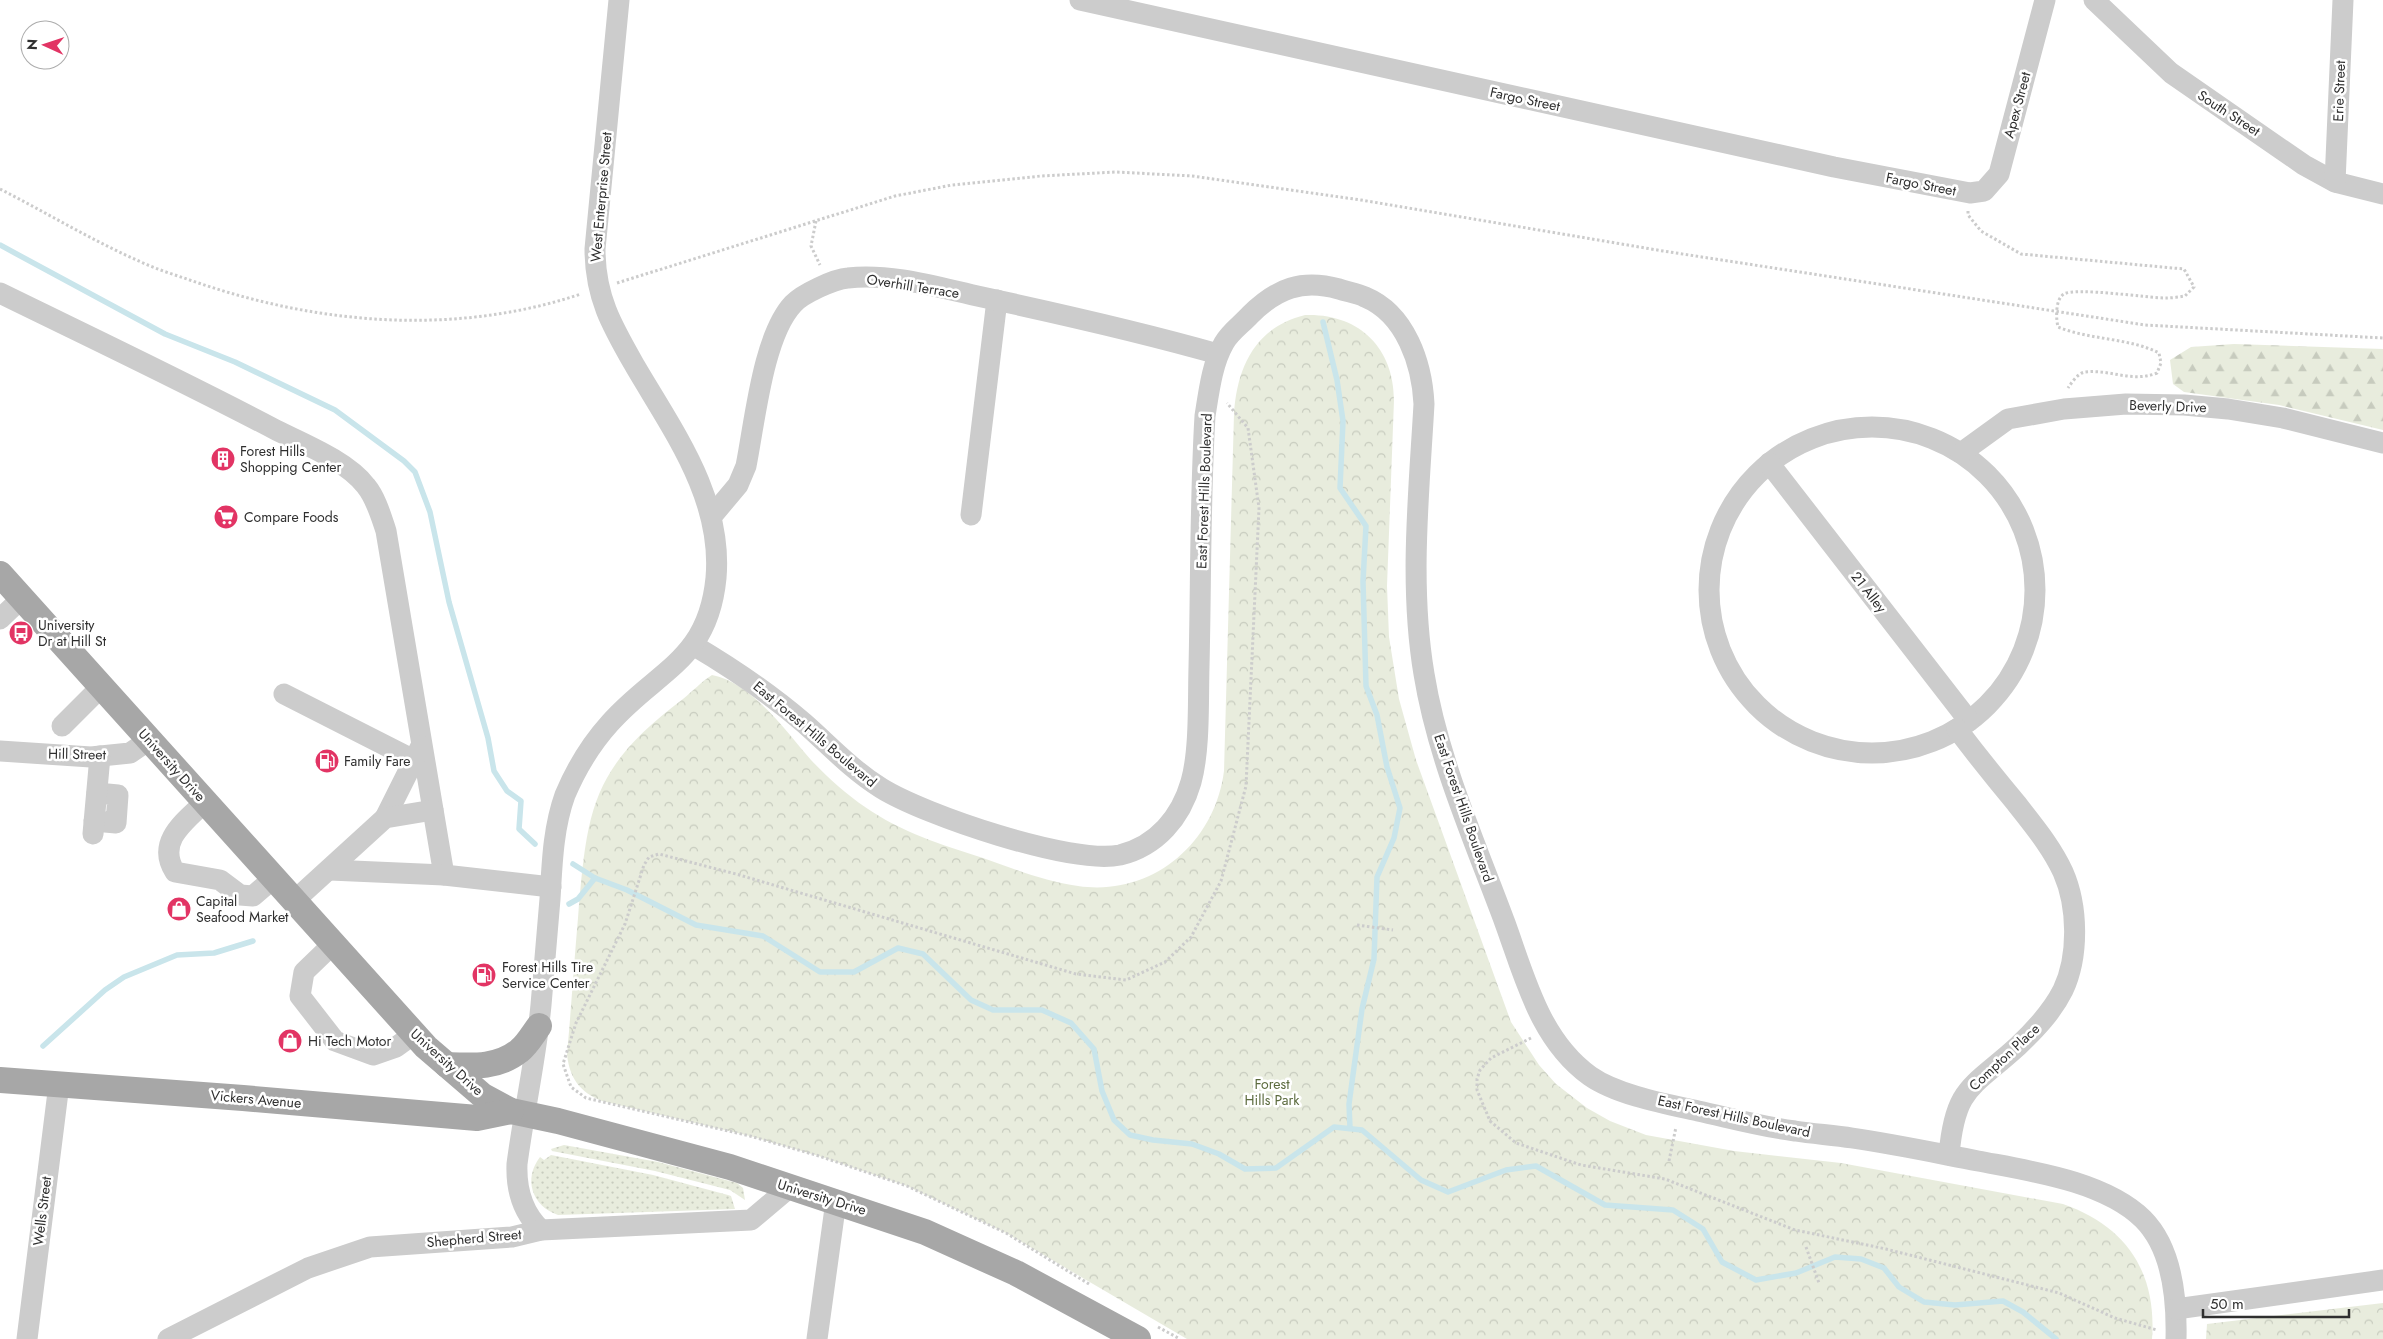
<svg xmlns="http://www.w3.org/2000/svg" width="2383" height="1339" viewBox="0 0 2383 1339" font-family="Jost,sans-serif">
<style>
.grass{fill:url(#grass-dots)}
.forest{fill:url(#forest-firs)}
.park{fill:url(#park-crowns)}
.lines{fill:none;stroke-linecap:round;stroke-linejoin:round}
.stream{stroke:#c9e5eb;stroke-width:5.5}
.path{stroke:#ccc;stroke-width:3;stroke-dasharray:2.5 2.5;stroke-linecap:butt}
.minor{stroke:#ccc;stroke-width:21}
.major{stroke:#a7a7a7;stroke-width:26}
.labels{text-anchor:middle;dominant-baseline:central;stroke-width:5;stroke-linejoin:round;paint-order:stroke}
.street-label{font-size:14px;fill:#2f2f2f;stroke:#fff}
.poi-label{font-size:14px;fill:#2f2f2f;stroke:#fff;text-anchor:start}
.park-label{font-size:14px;fill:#5b6a3d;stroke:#fff}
</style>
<defs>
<pattern id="grass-dots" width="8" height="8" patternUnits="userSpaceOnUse" patternTransform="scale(1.25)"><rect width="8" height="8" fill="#e8ecdd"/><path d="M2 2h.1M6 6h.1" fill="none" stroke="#c7cbbe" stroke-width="1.8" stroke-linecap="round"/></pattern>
<pattern id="forest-firs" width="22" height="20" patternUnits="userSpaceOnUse" patternTransform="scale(1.25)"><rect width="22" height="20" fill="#e8ecdd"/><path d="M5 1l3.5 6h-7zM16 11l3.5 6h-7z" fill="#c7cbbe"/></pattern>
<pattern id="park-crowns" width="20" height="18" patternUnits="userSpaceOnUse" patternTransform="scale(1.25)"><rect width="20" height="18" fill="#e8ecdd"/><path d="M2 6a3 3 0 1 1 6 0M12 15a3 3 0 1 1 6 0" fill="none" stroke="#c7cbbe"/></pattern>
</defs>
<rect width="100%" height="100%" fill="#fff"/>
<g class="grass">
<path d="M564,1145L658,1162L737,1183L743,1188L745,1200L730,1190L655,1171L552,1151L551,1149Z"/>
<path d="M551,1155L653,1175L728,1195L731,1196L735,1209L558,1215C532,1206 523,1179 540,1157L544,1160Z"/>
</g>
<path class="forest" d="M2234,344L2383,349V430L2279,405L2184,392L2173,384L2170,360L2191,347Z"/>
<g class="park">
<path d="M1305,315C1358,313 1394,347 1394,400L1387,586L1389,637L1399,699L1416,760L1511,1022L1539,1065L1556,1084L1587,1108L1610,1121L1646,1135L1734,1151L1841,1163L2063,1204C2126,1226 2157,1272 2152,1339H1187L1006,1233L907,1186L819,1156L750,1136L602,1101C580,1092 570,1079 567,1055C571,1010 574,964 578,918C587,809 591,768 683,699C693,691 701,682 712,675C752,683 786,731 811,760C828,778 846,794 865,807C901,832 942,845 983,858C1014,869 1046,882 1078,886C1152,897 1215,843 1224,771L1234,414C1237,366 1256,327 1305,315Z"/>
<path d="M2383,1303V1339H2206L2207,1324Z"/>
</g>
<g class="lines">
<g class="stream">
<path d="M0,245L165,334L235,362L335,410L404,461L415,472L430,512L449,602L488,738L494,771L507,791L521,801L519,829L535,844"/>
<path d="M1323,322L1337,380L1343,421L1340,488L1366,526L1363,581L1366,686L1377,715L1387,767L1400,808L1394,838L1377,877L1374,959L1362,1009L1349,1104L1350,1128"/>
<path d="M573,864L595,878L627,890L696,925L763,936L820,972H854L898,948L923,954L971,1000L993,1010H1042L1071,1023L1094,1049L1102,1091L1114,1120L1130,1135L1153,1140L1192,1144L1219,1154L1245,1169L1276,1168L1334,1127L1362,1130L1421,1180L1448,1192L1506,1170L1536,1166L1605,1205L1673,1210L1703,1229L1722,1262L1756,1280L1796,1273L1835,1257L1861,1259L1884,1268L1899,1287L1924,1302L1955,1305L2003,1301L2023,1312L2056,1339"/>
<path d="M569,904L578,899L595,878"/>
<path d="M43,1046L105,990L124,977L177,955L214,953L253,941"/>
</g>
<g class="path">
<path d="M0,189C47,213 93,241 141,262C156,269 172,274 187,279C313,324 452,337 581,294"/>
<path d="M1968,211V215L1981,231L2021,254L2184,269L2194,287L2185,296C2179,297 2172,298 2166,298C2147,298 2076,287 2064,294C2055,299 2056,319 2058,327C2090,340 2130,338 2159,353L2161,363L2157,373C2132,383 2110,369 2085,372C2078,373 2072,382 2068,388"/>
<path d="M816,221L811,246L820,265"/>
<path d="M617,283L895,196L952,185L1041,176L1116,172L1192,176L1361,200L1663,251L2145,325L2383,338"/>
<path d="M1357,925L1393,930"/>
<path d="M1531,1038L1491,1058L1480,1070L1477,1079V1090L1490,1121L1516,1143L1581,1165L1665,1179L1795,1230L1886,1249L2059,1293L2115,1318L2157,1330"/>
<path d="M1669,1161L1676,1127"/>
<path d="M1806,1247L1819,1283"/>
<path d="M1089,1284L1006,1233L907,1186L819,1156L750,1136L586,1098L571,1087L563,1064L576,1023L625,924L644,865L649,857L659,854L736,874L1076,974L1126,980L1165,962L1191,937L1221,881L1246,786L1259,508L1248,428L1227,403"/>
<path d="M1158,1327L1180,1339"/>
</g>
<g class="minor">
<path d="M1080,0L1834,167L1970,193L1984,191L1999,174L2045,0"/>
<path d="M2094,0L2171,73L2304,165L2335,182L2383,194"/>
<path d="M2335,182L2343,0"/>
<path d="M0,293C92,338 185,382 276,430C304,444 347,461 366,486C376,498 381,516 386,531L444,875"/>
<circle cx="1872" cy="590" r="163"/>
<path d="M1961,453L2008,419L2064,409L2126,404L2184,405L2228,409L2283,418L2383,443"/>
<path d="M1769,463L1969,721"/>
<path d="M971,515L997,300"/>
<path d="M712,516L738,485L746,466C755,421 763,336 793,304C802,294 834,279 848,278C892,273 940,288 982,297C1061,314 1141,332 1218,354"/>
<path d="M0,619L22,598"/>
<path d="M693,645C732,668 769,693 804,723C829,745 852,770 881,788C924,815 1072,865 1120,855C1157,846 1181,817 1191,782C1200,750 1198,701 1199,667C1201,583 1200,499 1205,416C1209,391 1212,364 1224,343C1230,332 1242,324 1250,315C1277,288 1302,279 1339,289C1348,292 1357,293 1365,297C1406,314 1422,364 1424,404C1419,493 1409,585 1424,674C1438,760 1475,842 1505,923C1525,978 1540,1040 1590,1076C1617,1095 1666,1104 1698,1111C1730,1118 1763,1127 1795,1131C1814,1134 1833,1135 1852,1138C1894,1144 1936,1153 1978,1161C2030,1171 2104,1181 2143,1219C2173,1249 2177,1299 2176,1339"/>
<path d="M284,694L414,760"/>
<path d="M62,726L101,687"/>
<path d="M0,751L91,757L130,753L149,740"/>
<path d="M205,802C184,822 156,842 175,872L220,880L240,895L253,896L274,878"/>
<path d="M385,818L421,746"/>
<path d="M94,821L116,823L118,795L97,793"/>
<path d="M93,834L100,756"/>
<path d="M330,870L444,875L551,887"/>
<path d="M294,901L385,818L433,810"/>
<path d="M333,944L304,972L300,996L335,1041L373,1055L396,1047L414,1034"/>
<path d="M1949,1155C1955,1086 1972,1088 2018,1046C2036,1029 2052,1012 2063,990C2079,956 2078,906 2063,872C2051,846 2033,825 2016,803C1996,779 1976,754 1957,729"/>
<path d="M541,1230C522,1212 516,1190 517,1164C524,1111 536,1058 541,1005C544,970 547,935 550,899C552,865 553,828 565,795C576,769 591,744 610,723C657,670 708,661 716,578C723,498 673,431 635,366C612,326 595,297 595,249L619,0"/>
<path d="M2176,1309L2383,1280"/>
<path d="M27,1339L59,1084"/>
<path d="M168,1339L308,1268L370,1247L512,1237L541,1230L751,1220L789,1188"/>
<path d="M817,1339L836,1201"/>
</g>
<g class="major">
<path d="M0,574L426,1047L483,1096L511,1111L558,1121L730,1167L925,1232L1016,1273L1138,1339"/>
<path d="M447,1065C472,1066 498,1068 519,1051C527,1045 533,1034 539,1026"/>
<path d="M0,1080L243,1098L477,1118L511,1111"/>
</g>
</g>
<defs>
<symbol id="building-disc" viewBox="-11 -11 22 22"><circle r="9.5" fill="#e23464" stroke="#fff"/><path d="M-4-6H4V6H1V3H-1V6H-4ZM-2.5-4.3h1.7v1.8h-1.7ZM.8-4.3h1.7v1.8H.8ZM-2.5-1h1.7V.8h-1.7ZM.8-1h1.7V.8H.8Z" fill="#fff"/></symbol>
<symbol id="supermarket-disc" viewBox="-11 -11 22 22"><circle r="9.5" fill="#e23464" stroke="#fff"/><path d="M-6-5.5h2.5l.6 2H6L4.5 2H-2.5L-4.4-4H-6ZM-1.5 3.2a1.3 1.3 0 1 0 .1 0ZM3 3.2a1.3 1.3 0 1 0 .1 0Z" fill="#fff"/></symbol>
<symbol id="bus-disc" viewBox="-11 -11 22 22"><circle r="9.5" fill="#e23464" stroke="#fff"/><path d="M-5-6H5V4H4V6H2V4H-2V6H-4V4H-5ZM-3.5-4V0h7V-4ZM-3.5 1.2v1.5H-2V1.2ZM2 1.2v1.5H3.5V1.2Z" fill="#fff"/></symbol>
<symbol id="fuel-disc" viewBox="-11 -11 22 22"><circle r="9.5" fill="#e23464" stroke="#fff"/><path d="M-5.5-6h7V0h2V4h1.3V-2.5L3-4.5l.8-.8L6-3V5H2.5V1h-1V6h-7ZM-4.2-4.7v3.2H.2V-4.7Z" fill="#fff"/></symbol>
<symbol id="shop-disc" viewBox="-11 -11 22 22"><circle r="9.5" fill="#e23464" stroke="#fff"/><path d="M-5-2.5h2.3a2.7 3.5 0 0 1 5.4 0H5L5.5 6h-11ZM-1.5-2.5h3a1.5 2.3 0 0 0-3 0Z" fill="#fff"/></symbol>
</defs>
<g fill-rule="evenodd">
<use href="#building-disc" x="209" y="445" width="28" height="28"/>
<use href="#supermarket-disc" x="212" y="503" width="28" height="28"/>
<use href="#bus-disc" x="7" y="619" width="28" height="28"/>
<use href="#fuel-disc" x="313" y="747" width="28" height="28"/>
<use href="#shop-disc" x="165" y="895" width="28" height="28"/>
<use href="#fuel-disc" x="470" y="961" width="28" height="28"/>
<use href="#shop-disc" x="276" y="1027" width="28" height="28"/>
</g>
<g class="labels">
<g class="street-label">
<text transform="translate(2339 91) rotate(-88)">Erie Street</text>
<text transform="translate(1525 99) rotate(12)">Fargo Street</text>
<text transform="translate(2017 105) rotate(-75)">Apex Street</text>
<text transform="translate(2229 113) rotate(33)">South Street</text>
<text transform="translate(1921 184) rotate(11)">Fargo Street</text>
<text transform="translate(601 197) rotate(-85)">West Enterprise Street</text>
<text transform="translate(913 286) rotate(9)">Overhill Terrace</text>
<text transform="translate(2168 406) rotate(2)">Beverly Drive</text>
<text transform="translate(1204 491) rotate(-88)">East Forest Hills Boulevard</text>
<text transform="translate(1869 592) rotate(52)">21 Alley</text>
<text transform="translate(815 734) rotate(40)">East Forest Hills Boulevard</text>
<text transform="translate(77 754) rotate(1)">Hill Street</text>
<text transform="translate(172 765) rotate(48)">University Drive</text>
<text transform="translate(1464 808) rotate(71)">East Forest Hills Boulevard</text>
<text transform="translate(2004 1057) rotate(-43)">Compton Place</text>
<text transform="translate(447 1062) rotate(42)">University Drive</text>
<text transform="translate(256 1099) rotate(5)">Vickers Avenue</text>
<text transform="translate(1734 1116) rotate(12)">East Forest Hills Boulevard</text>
<text transform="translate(822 1197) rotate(17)">University Drive</text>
<text transform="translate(42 1211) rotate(-83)">Wells Street</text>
<text transform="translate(474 1238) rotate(-5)">Shepherd Street</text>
</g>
<g class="poi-label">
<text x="240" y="451">Forest Hills<tspan x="240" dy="16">Shopping Center</tspan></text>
<text x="244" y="517">Compare Foods</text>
<text x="38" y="625">University<tspan x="38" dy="16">Dr at Hill St</tspan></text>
<text x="344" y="761">Family Fare</text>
<text x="196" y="901">Capital<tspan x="196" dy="16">Seafood Market</tspan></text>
<text x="502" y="967">Forest Hills Tire<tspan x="502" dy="16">Service Center</tspan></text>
<text x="308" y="1041">Hi Tech Motor</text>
</g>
<g class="park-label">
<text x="1272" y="1084">Forest<tspan x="1272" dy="16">Hills Park</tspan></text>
</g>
</g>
<g transform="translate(45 45) rotate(273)"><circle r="24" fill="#ffffff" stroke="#acacac"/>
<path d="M0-4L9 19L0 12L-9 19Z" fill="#e23464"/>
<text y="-8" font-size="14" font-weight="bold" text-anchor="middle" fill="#2f2f2f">N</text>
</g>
<path d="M2203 1309v8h146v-8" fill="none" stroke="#2f2f2f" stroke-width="2.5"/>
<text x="2210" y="1309" font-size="15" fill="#2f2f2f" stroke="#ffffff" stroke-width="4" paint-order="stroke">50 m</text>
</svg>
